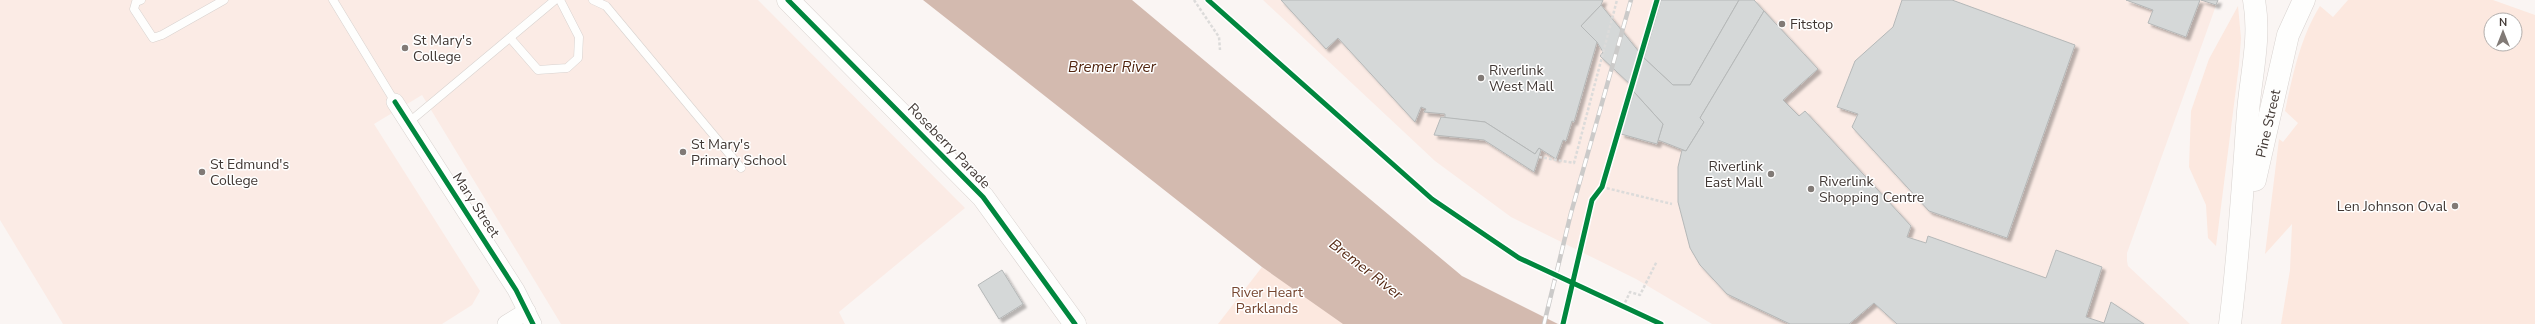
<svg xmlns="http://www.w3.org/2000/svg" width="2535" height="324" viewBox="0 0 2535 324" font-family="'Nunito Sans',sans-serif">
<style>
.built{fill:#fbebe5}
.green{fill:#fce8df;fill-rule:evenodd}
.water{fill:#d3baaf}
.building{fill:#d5d8d8;stroke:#b5b8b8;filter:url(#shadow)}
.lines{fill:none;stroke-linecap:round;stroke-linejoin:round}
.lane-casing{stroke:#d8d2cf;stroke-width:9}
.street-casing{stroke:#d8d2cf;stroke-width:18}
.secondary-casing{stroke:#d8d2cf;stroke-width:23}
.primary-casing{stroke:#d8d2cf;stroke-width:23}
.path{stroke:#dcdbda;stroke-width:2.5;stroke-dasharray:3 2;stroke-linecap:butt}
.lane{stroke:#fefefd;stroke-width:8}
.street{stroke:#fefefd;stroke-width:17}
.secondary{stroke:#fefefd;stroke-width:22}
.primary{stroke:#fefefd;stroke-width:22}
.rail-casing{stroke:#cbcac9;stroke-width:4.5}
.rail{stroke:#fff;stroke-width:3;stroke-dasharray:9;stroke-linecap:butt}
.cycleway-casing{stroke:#fff;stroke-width:8}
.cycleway{stroke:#00873e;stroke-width:5}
.poi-dot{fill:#817a76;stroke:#fff;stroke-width:1.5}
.labels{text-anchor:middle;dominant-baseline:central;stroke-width:3;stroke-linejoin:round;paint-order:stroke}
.poi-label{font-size:14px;fill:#403733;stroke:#fff;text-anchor:start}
.street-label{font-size:14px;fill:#403733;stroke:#fff}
.park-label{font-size:14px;fill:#75452f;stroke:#fff}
.water-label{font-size:15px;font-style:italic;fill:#52250f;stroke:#fff}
</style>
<defs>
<filter id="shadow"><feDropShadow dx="3.5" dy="3.5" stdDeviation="1" flood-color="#0004"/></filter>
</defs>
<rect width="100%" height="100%" fill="#faf5f3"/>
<g class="built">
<path d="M0,0H758L965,208L839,312L845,324H561L422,95L374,124L480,291L472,305L442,324H63L0,220Z"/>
<path d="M1263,0H2218L2127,253V261L2128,266L2190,324H1712L1636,279L1511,217L1435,161Z"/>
</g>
<g class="green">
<path d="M2348,0H2493L2535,15V324H2281L2290,270L2292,224L2265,254L2279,139L2283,142L2298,123L2285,111C2293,75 2300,38 2320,6L2333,17ZM2491,20H2515V44H2491Z"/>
<path d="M2238,6L2241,38L2239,65L2216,246L2208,238L2206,205L2189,167L2191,111L2209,59Z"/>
<path d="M1262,267L1346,324H1218Z"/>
</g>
<path class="water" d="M923,0H1132L1462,276L1558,324H1343L1262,267Z"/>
<g class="building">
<path d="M1281,0H1603L1601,5L1581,26L1597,42L1574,122L1572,121L1566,141L1563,140L1556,159L1539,148L1535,154L1485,122L1445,118V114L1424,112L1426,109L1421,107L1415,122L1338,38L1326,49Z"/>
<path d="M1661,0H1739L1690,85H1673L1644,58Z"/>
<path d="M1739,0H1754L1764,11L1700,118L1704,122L1686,151L1658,140L1663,124L1634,92L1633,87L1600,56L1603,52L1597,42L1581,26L1601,5L1644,58L1673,85H1690Z"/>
<path d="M1902,0H1952L2075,45L2007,238L1929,211L1852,127L1858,114L1837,107L1855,61L1893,27Z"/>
<path d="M2126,0H2200L2186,37L2148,23L2153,10Z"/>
<path d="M2201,0H2218L2216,5Z"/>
<path d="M1764,11L1818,69L1783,100L1799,116L1805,111L1911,226L1907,237L1926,243L1928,236L2046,278L2056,250L2102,267L2086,317L2104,323L2111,302L2144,324H1897L1874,303L1849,324H1790L1727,294L1700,265L1690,248L1678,202V167L1682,150L1686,151L1704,122L1700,118Z"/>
<path d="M1634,92L1663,124L1657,144L1621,134Z"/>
<path d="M1441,117L1485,122L1535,154L1539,148L1541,150L1534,172L1484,140L1434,135Z"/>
<path d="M1002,270L1023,304L999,319L978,285Z"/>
</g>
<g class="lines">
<defs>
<g id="lane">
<path d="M141,0L136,2L134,9L153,38L162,35L224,0"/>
<path d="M333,0L395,102"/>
<path d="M593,0L606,6L741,168"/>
<path d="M510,38L538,70L567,68L578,58L579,37L560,0"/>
<path d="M408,123L555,0"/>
</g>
<g id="street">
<path d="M395,102L516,290L533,324"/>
<path d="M506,324L527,311"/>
</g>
<path id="secondary" d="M788,0L983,197L1075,324"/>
<g id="primary">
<path id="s1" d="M2255,180L2288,35L2304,0"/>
<path d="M2230,324C2239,253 2243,183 2248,112C2251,74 2261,38 2254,0"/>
</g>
</defs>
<use href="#lane" class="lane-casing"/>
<use href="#street" class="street-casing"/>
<use href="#secondary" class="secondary-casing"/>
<use href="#primary" class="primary-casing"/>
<g class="path">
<path d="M1194,0L1219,37L1220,50"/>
<path d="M1539,157L1574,163L1617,0"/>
<path d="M1602,187L1672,204"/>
<path d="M1623,307L1630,292L1640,295L1657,261"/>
</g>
<use href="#lane" class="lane"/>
<use href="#street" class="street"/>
<use href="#secondary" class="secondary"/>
<use href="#primary" class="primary"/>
<defs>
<path id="rail" d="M1544,324L1571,213L1631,0"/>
</defs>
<use href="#rail" class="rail-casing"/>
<use href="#rail" class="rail"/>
<defs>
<g id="cycleway">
<path d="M788,0L983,197L1075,324"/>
<path d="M1208,0L1432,199L1519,258L1661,324"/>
<path d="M395,102L516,290L533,324"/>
<path d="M1563,324L1592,200L1602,187L1657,0"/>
</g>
</defs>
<use href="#cycleway" class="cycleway-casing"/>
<use href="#cycleway" class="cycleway"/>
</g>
<g class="poi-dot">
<circle cx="1782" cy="24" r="4"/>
<circle cx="405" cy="48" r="4"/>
<circle cx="1481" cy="78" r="4"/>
<circle cx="683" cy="152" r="4"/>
<circle cx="202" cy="172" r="4"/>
<circle cx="1771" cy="174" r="4"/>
<circle cx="1811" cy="189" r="4"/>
<circle cx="2455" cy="206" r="4"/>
</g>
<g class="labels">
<g class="poi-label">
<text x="1790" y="24">Fitstop</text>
<text x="413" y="40">St Mary's<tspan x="413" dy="16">College</tspan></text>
<text x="1489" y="70">Riverlink<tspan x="1489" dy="16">West Mall</tspan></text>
<text x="691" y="144">St Mary's<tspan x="691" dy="16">Primary School</tspan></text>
<text x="210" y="164">St Edmund's<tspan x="210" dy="16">College</tspan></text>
<text x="1763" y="166" text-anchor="end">Riverlink<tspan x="1763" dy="16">East Mall</tspan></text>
<text x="1819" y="181">Riverlink<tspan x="1819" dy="16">Shopping Centre</tspan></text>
<text x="2447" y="206" text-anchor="end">Len Johnson Oval</text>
</g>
<g class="street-label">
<text stroke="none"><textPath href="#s1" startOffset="58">Pine Street</textPath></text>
<text transform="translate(949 146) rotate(46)">Roseberry Parade</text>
<text transform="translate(476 205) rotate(57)">Mary Street</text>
</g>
<g class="park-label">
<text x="1267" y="292">River Heart<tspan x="1267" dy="16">Parklands</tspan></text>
</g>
<g class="water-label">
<text x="1112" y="67">Bremer River</text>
<text transform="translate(1366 269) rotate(38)">Bremer River</text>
</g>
</g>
<g transform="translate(2503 32)"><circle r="19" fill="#ffffff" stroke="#b3afad"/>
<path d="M0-3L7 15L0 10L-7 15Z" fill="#817a76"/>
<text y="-6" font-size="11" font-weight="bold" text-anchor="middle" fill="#403733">N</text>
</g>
</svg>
